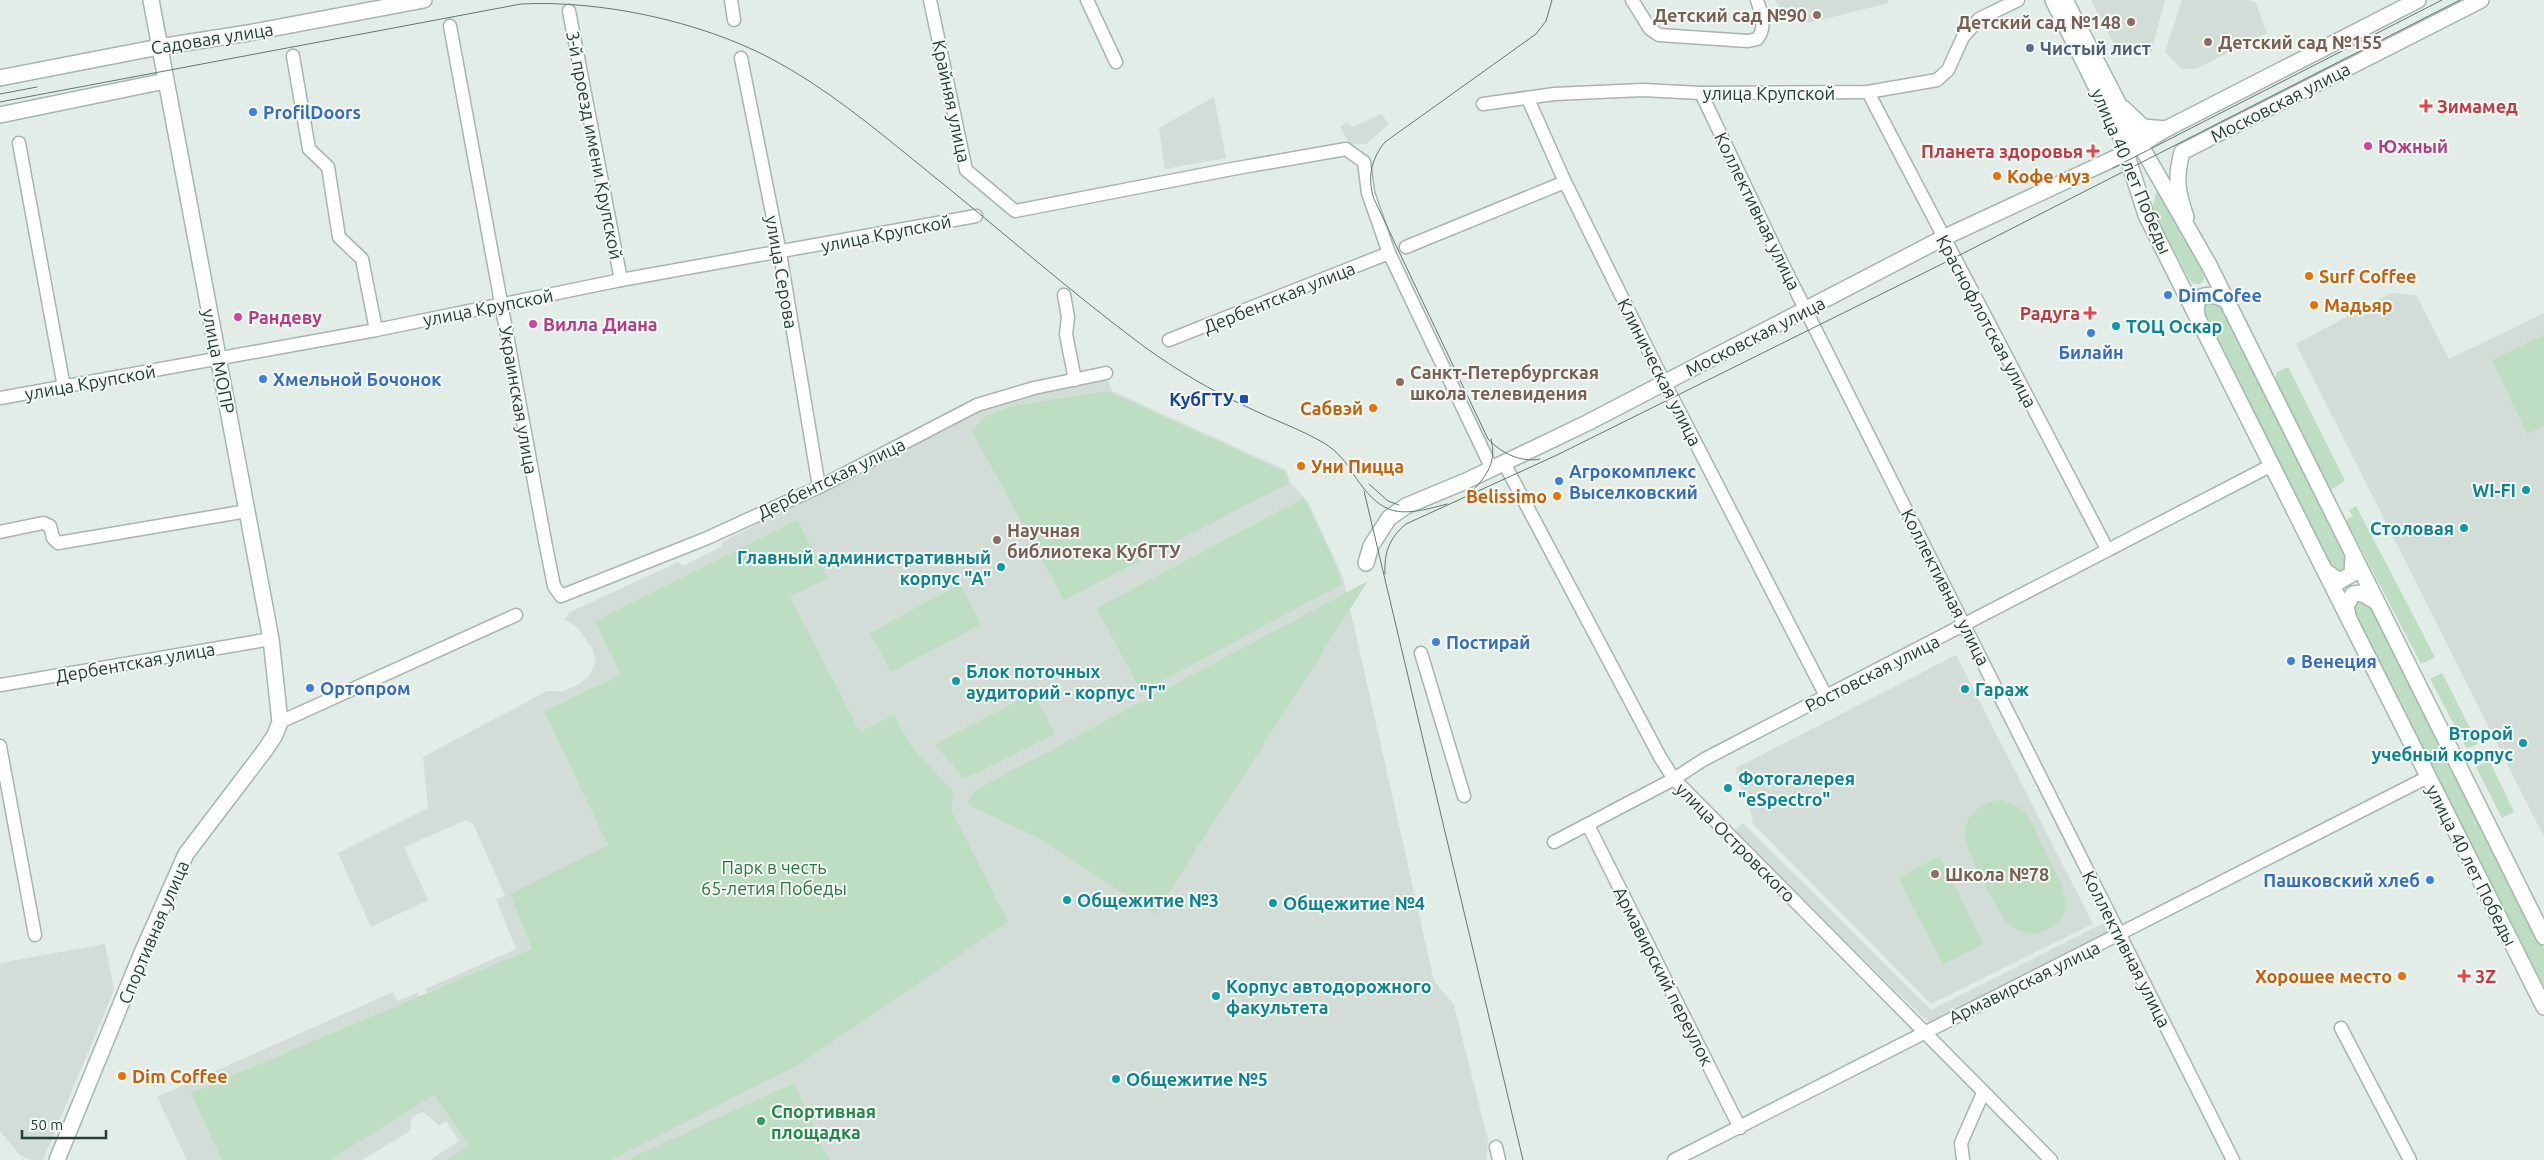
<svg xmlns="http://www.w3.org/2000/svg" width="2544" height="1160" viewBox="0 0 2544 1160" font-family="Ubuntu,sans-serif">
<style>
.built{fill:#d1ddd6}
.green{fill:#bddec2}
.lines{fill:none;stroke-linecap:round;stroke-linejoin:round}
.minor-casing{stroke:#a6b5ae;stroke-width:15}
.tertiary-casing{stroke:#a6b5ae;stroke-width:18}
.secondary-casing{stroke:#a2b8ae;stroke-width:18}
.minor{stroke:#fff;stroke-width:12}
.tertiary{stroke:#fff;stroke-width:15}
.secondary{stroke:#fff;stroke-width:15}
.tram{stroke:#5e7a6f;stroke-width:1}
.education-dot{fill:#8d6e63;stroke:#f4f9f6;stroke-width:2}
.service-dot{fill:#5c6f8a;stroke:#f4f9f6;stroke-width:2}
.health-dot{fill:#e0444e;stroke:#f4f9f6;stroke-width:2}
.shop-dot{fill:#3f7fe0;stroke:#f4f9f6;stroke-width:2}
.hotel-dot{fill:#d1479c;stroke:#f4f9f6;stroke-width:2}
.food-dot{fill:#e8710a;stroke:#f4f9f6;stroke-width:2}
.culture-dot{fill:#0f9aa8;stroke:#f4f9f6;stroke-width:2}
.transit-dot{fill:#1a4fb4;stroke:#f4f9f6;stroke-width:2}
.leisure-dot{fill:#2e9e5b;stroke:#f4f9f6;stroke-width:2}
.labels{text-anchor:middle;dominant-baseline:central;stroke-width:4;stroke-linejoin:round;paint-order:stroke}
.education-label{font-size:18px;font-weight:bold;fill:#785e54;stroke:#f4f9f6;text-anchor:start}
.street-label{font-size:18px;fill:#233e34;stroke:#f4f9f6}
.service-label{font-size:18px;font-weight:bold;fill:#4e5e75;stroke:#f4f9f6;text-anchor:start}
.health-label{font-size:18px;font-weight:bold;fill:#be3a42;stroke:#f4f9f6;text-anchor:start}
.shop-label{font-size:18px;font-weight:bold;fill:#366cbe;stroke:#f4f9f6;text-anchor:start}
.hotel-label{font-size:18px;font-weight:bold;fill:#b23c85;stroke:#f4f9f6;text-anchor:start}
.food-label{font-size:18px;font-weight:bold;fill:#c56008;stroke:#f4f9f6;text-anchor:start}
.culture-label{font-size:18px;font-weight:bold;fill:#0d838f;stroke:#f4f9f6;text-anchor:start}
.transit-label{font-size:18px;font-weight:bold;fill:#164399;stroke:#f4f9f6;text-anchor:end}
.park-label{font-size:18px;fill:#2d7541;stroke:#f4f9f6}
.leisure-label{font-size:18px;font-weight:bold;fill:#27864d;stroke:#f4f9f6;text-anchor:start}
</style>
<rect width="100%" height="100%" fill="#e3ede8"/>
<g class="built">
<path d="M1775,0H1888L1889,3L1808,23L1779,7Z"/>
<path d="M2091,0H2165L2151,53L2114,44Z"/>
<path d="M2182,0H2249L2256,3L2267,33L2196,69H2182L2165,52Z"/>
<path d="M1214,97L1226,158L1165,169L1159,128Z"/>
<path d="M1381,114L1389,124L1366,144H1350L1340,127L1347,122L1353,127Z"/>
<path d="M2391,293L2416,295L2449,359L2544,313V837L2296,344Z"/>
<path d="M1106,376L1112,391L1286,470L1290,482L1308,502L1343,577L1434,981L1454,1005L1488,1140L1486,1160H430L459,1141L446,1121L439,1125L423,1112L412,1117L410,1131L362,1160H187L157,1097L393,992L397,1001L417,993L419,997L427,993L425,989L516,949L496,899L505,896L473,823L466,820L404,847L428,900L371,927L338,853L428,808L423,757L547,691H564L579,684L589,676L596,661L592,648L576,626L564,619L570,612L678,562L683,566L721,547L722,542L983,408L999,402Z"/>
<path d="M1956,655L2093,924L1931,1004L1753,824L1751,812L1738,781L1736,768Z"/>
<path d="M1743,823L1931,1010L2104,923L2108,933L1929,1023L1733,832Z"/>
<path d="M105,944L114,990L43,1160H31L20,1155L0,1131V963Z"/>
</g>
<g class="green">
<path d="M2161,191L2204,273V280L2200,284H2194L2189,279L2156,216L2153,206L2156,192Z"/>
<path d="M2205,302H2220L2347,561L2346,570L2337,573L2332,569L2203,308Z"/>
<path d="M2544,335V426L2527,434L2492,360Z"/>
<path d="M2288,367L2345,481L2331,490L2275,379L2277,372Z"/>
<path d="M1107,391L1285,472L1289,483L1064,600L972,431L983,418L1009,407Z"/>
<path d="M1304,498L1335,563L1342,584L1141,692L1097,608Z"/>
<path d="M2356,506L2435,657L2421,664L2346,520L2353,516L2349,510Z"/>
<path d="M797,520L828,578L790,597L860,732L894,715L910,745L953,792L951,810L1008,922L798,1065L611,1160H447L469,1145L434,1095L330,1160H222L191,1093L532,949L510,894L608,845L544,711L621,675L595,621Z"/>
<path d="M1368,581L1155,914L1037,837L970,806L968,801L976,790Z"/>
<path d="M960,584L981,624L891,672L870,633Z"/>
<path d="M2363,601L2371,607L2544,949V988L2354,614L2356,604Z"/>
<path d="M2442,673L2478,744L2467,749L2430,679Z"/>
<path d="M1033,693L1055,734L964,779L935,744Z"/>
<path d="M2489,760L2514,812L2502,818L2476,767Z"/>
<path d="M2002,800L2017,806L2026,813C2034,826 2040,841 2047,855C2060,881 2084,919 2040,932C2026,936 2014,930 2005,920C1995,904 1967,854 1965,837C1963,815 1982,801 2002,800Z"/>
<path d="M1936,858L1941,859L1983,944L1943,964L1900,881L1901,876Z"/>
<path d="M794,1083L829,1160H631V1158Z"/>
</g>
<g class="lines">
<defs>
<g id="minor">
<path d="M731,0L734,20"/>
<path d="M930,0L966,170L1015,211L1232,169L1346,149L1364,162L1368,193L1389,253L1492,469"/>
<path d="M1087,0L1116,62"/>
<path d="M1632,0L1650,29L1659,35L1748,41L1757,39C1767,28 1761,13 1757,0"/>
<path d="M569,11L621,280"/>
<path d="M450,26L545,541L554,586L561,596L705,539L819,487L977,405L1034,388L1106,373"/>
<path d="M293,56L309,149L328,167L339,237L362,259L376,330"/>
<path d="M741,58L780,253L819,487"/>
<path d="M1868,92L2107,549"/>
<path d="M1701,93L1777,253L2233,1160"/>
<path d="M1528,99L1565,182L1656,366L1826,696"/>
<path d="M1483,104L1554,94L1643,90L1701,93L1868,92L1937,80L1948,70L1963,37L1979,19L2018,0"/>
<path d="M19,143L64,387"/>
<path d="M1406,247L1565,182"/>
<path d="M1064,295L1068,317L1066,334L1075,380"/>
<path d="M1169,340L1389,253"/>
<path d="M0,398L376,330L621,280L976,216"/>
<path d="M1504,463L1660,757L1674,779L2051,1160"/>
<path d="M0,532L43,523L50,526L53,538L58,543L247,511"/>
<path d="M1421,653L1464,796"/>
<path d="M0,685L271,639"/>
<path d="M280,722L516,615"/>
<path d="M0,746L35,935"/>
<path d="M1588,825L1740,1128"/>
<path d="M1554,842L1674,779L1703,760L1745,738L2272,465"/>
<path d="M2341,1028L2410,1160"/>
<path d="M1496,1147L1499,1160"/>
<path d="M1674,1160L2428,777"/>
<path d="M1963,1160L1961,1143L1983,1093"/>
</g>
<g id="tertiary">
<path d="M159,47L248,33L424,0"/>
<path d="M2123,108L2143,127L2166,129"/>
<path d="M2186,217C2177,191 2175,179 2182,152L2481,0"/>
<path d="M1366,563L1371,546L1389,518L1406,506L1466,481L1587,423L1943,238L2128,152L2166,129L2418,0"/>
</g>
<g id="secondary">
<path d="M2053,0L2121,137L2146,215L2159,241L2544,1007"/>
<path d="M2065,0L2133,132L2209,265L2544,937"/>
<path d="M0,78L159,47"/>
<path d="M0,115L165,81"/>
<path d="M2197,315C2193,291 2211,293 2226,300"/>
<path d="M2325,571L2340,581L2352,574L2353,557"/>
<path d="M2348,616L2346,606L2353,594L2361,593L2375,601"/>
<path d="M57,1160L141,955L186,854L265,750L275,735L280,722L271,639L151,0"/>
</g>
</defs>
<use href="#minor" class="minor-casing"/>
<use href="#tertiary" class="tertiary-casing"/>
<use href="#secondary" class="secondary-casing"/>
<use href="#minor" class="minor"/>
<use href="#tertiary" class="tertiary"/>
<use href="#secondary" class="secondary"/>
<g class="tram">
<path d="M0,94L37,87"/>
<path d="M0,102L521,4C601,0 699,21 770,58C825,87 873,127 921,166C996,226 1069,291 1146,348C1177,370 1210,390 1245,406C1271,419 1300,429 1324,443C1337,451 1346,462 1354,475C1383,518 1399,517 1447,504"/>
<path d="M2113,168L2442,0"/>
<path d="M1540,459C1521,463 1501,453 1488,439L1374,199C1367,178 1371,159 1385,142L1536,34L1546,21L1552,0"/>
<path d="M1369,484L1388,501L1399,505"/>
<path d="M1473,490C1487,476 1497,461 1491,439"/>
<path d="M1364,491L1523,1160"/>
<path d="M1385,574C1384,553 1389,538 1406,524L1557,455L1954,258L2460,0"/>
</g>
</g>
<g class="education-dot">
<circle cx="1817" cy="15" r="5"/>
<circle cx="2131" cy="22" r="5"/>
<circle cx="2208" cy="42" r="5"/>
<circle cx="1400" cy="382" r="5"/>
<circle cx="997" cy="540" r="5"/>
<circle cx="1935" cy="874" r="5"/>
</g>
<circle class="service-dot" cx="2030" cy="48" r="5"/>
<g class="health-dot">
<path d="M2423.5 98.5h5v5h5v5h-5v5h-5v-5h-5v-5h5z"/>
<path d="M2090.5 143.5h5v5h5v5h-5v5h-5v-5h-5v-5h5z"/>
<path d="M2087.5 305.5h5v5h5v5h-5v5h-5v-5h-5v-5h5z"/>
<path d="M2461.5 968.5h5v5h5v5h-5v5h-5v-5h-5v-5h5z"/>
</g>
<g class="shop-dot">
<circle cx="253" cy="112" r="5"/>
<circle cx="2168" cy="295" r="5"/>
<circle cx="2091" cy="333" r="5"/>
<circle cx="263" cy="379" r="5"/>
<circle cx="1559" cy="481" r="5"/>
<circle cx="1436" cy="642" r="5"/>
<circle cx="2291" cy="661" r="5"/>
<circle cx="310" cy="688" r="5"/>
<circle cx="2430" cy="880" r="5"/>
</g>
<g class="hotel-dot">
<circle cx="2368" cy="146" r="5"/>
<circle cx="238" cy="317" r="5"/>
<circle cx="533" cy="324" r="5"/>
</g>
<g class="food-dot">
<circle cx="1997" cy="176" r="5"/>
<circle cx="2309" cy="276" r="5"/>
<circle cx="2314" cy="305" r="5"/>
<circle cx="1373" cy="408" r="5"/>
<circle cx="1301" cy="466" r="5"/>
<circle cx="1557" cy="496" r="5"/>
<circle cx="2402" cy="976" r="5"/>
<circle cx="122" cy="1076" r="5"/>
</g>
<g class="culture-dot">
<circle cx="2116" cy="326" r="5"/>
<circle cx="2526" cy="490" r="5"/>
<circle cx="2464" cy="528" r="5"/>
<circle cx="1001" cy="567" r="5"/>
<circle cx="956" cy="681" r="5"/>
<circle cx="1965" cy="689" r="5"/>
<circle cx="2523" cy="743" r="5"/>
<circle cx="1728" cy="788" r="5"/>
<circle cx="1067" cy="900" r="5"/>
<circle cx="1273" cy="903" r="5"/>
<circle cx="1216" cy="996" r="5"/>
<circle cx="1116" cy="1079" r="5"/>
</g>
<rect class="transit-dot" x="1239" y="394" width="10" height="10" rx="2.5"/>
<circle class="leisure-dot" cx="761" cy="1121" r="5"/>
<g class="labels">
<g class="education-label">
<text x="1807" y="15" text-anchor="end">Детский сад №90</text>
<text x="2121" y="22" text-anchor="end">Детский сад №148</text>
<text x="2218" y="42">Детский сад №155</text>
<text x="1410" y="372">Санкт-Петербургская<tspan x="1410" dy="21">школа телевидения</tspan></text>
<text x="1007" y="530">Научная<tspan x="1007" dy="21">библиотека КубГТУ</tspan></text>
<text x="1945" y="874">Школа №78</text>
</g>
<g class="street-label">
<text transform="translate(212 38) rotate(-9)">Садовая улица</text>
<text x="1769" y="93">улица Крупской</text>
<text transform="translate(952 101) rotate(78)">Крайняя улица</text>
<text transform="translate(2280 102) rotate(-27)">Московская улица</text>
<text transform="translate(595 145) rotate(79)">3-й проезд имени Крупской</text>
<text transform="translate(2132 171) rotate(67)">улица 40 лет Победы</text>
<text transform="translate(1758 211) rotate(64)">Коллективная улица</text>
<text transform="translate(886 233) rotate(-11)">улица Крупской</text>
<text transform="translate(782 272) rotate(80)">улица Серова</text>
<text transform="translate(1279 297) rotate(-22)">Дербентская улица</text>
<text transform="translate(488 307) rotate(-11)">улица Крупской</text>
<text transform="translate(1987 321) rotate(62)">Краснофлотская улица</text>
<text transform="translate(1755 336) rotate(-27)">Московская улица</text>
<text transform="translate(219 361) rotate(79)">улица МОПР</text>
<text transform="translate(1660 372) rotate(63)">Клиническая улица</text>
<text transform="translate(90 382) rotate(-10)">улица Крупской</text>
<text transform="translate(519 400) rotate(80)">Украинская улица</text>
<text transform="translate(831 478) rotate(-26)">Дербентская улица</text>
<text transform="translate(1946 587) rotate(63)">Коллективная улица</text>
<text transform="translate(135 662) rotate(-10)">Дербентская улица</text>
<text transform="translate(1872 673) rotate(-27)">Ростовская улица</text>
<text transform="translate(1736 842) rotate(45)">улица Островского</text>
<text transform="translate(2472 865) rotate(63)">улица 40 лет Победы</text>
<text transform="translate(153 932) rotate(-67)">Спортивная улица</text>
<text transform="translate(2127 949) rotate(63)">Коллективная улица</text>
<text transform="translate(1664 976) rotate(63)">Армавирский переулок</text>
<text transform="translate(2024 982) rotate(-26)">Армавирская улица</text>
</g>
<g class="service-label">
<text x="2040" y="48">Чистый лист</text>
</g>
<g class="health-label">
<text x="2437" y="106">Зимамед</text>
<text x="2083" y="151" text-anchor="end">Планета здоровья</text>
<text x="2080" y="313" text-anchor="end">Радуга</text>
<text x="2475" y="976">3Z</text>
</g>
<g class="shop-label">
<text x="263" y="112">ProfilDoors</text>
<text x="2178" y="295">DimCofee</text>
<text x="2091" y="352" text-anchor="middle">Билайн</text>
<text x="273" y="379">Хмельной Бочонок</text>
<text x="1569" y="471">Агрокомплекс<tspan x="1569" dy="21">Выселковский</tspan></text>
<text x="1446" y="642">Постирай</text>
<text x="2301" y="661">Венеция</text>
<text x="320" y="688">Ортопром</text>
<text x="2420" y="880" text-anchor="end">Пашковский хлеб</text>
</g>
<g class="hotel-label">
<text x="2378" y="146">Южный</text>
<text x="248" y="317">Рандеву</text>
<text x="543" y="324">Вилла Диана</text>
</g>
<g class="food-label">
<text x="2007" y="176">Кофе муз</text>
<text x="2319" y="276">Surf Coffee</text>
<text x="2324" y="305">Мадьяр</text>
<text x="1363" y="408" text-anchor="end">Сабвэй</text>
<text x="1311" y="466">Уни Пицца</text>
<text x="1547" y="496" text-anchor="end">Belissimo</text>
<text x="2392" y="976" text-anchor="end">Хорошее место</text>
<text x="132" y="1076">Dim Coffee</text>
</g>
<g class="culture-label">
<text x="2126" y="326">ТОЦ Оскар</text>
<text x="2516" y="490" text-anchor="end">WI-FI</text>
<text x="2454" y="528" text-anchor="end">Столовая</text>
<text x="991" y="557" text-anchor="end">Главный административный<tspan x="991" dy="21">корпус "А"</tspan></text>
<text x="966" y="671">Блок поточных<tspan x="966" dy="21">аудиторий - корпус "Г"</tspan></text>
<text x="1975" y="689">Гараж</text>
<text x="2513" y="733" text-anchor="end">Второй<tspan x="2513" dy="21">учебный корпус</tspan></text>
<text x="1738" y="778">Фотогалерея<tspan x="1738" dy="21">"eSpectro"</tspan></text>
<text x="1077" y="900">Общежитие №3</text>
<text x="1283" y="903">Общежитие №4</text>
<text x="1226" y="986">Корпус автодорожного<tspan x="1226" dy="21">факультета</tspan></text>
<text x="1126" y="1079">Общежитие №5</text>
</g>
<g class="transit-label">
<text x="1234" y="399">КубГТУ</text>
</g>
<g class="park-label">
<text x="774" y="867">Парк в честь<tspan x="774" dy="21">65-летия Победы</tspan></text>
</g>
<g class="leisure-label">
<text x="771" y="1111">Спортивная<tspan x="771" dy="21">площадка</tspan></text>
</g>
</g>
<path d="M22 1130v8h84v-8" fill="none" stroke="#233e34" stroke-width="2.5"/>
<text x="30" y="1130" font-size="15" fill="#233e34" stroke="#f4f9f6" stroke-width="4" paint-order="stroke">50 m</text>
</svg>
